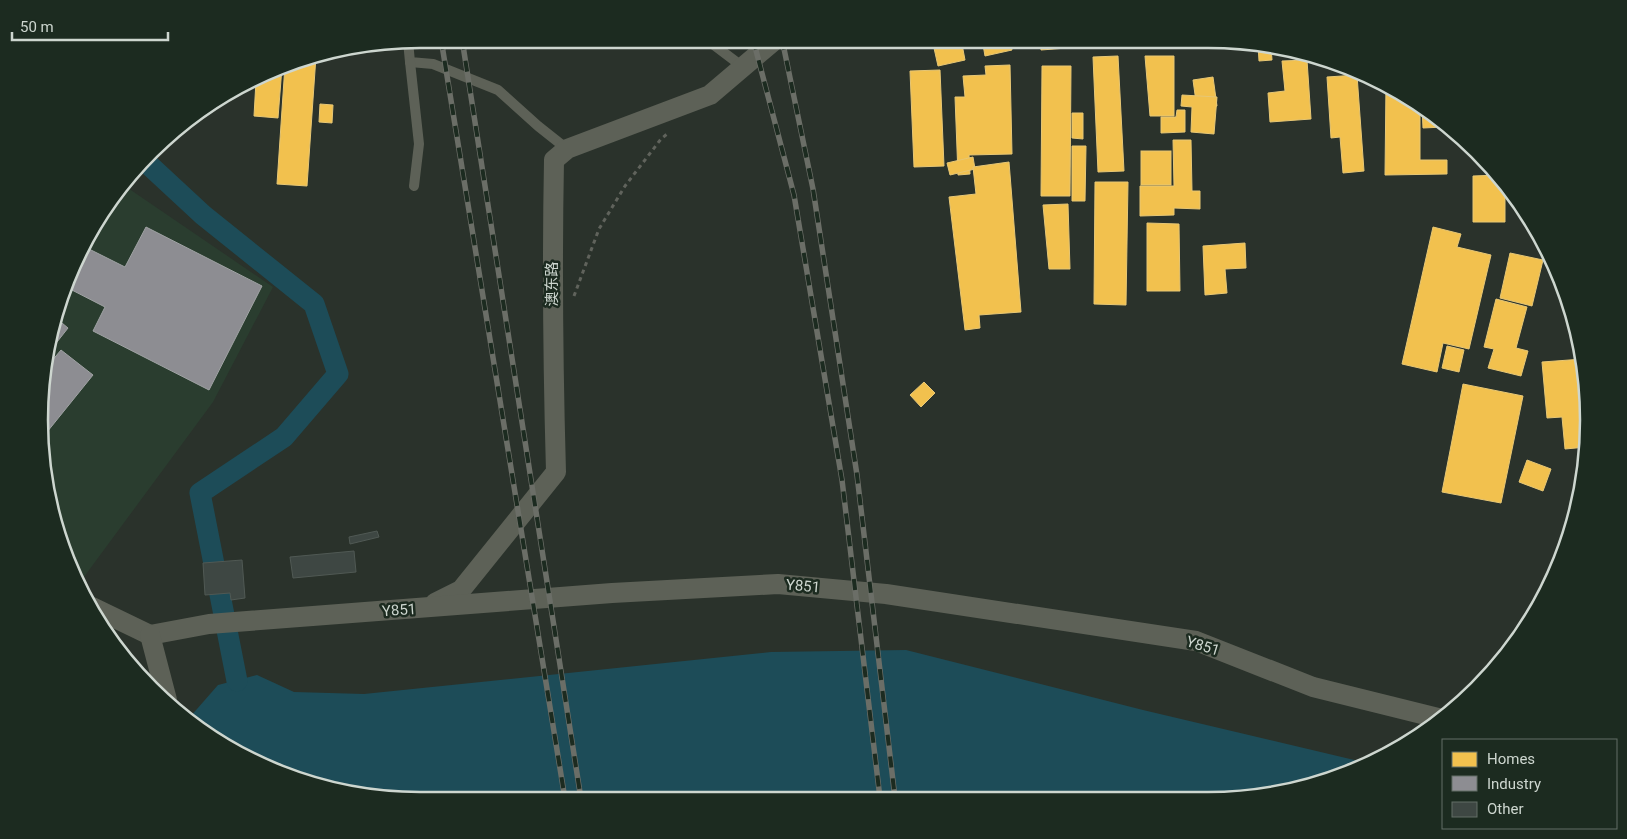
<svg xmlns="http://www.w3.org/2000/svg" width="1627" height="839" viewBox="0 0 1627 839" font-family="Roboto,'Noto Sans SC',sans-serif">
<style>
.built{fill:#2a3d2f}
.water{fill:#1d4c58}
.homes{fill:#f2c14e;stroke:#e7c775}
.industry{fill:#8d8d92;stroke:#a0a3a4}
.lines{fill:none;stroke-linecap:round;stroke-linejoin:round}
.canal{stroke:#1d4c58;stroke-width:21}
.building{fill:#3e4743;stroke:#505954}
.path{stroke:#60635c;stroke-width:3;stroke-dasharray:4 4;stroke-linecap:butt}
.service{stroke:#5d6157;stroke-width:10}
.minor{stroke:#5d6157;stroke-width:20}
.rail-casing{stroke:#6b6e67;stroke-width:5.5}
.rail{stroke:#1c2b20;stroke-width:4;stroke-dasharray:11;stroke-linecap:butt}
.labels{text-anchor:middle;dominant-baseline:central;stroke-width:5;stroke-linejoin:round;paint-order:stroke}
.street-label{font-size:15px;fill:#cdd6cf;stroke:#1c2b20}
.rim{fill:none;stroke:#cdd6cf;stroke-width:2.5}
</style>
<rect width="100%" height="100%" fill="#2a322b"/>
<path class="built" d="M122,184L273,287L213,402L81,581L74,575L42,469L46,345L90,229Z"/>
<path class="water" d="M906,650L1143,710L1367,763L1353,771L1257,797L395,799L321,787L251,761L190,717L218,685L257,675L294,692L364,694L771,652Z"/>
<g class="homes">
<path d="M932,39H961L965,60L938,66Z"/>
<path d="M982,39H1010L1012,50L985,56Z"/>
<path d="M1040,39H1066L1067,48L1041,50Z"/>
<path d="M1258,44L1271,46L1272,60L1259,61Z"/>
<path d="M316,56L307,186L277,184L285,65L297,59Z"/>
<path d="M1118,56L1124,171L1098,172L1093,57Z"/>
<path d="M1145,56H1174V116H1150Z"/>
<path d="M1307,60L1311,119L1270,122L1268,93L1285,91L1282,61Z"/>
<path d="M1010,65L1012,154L969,155L970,174L958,175L955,97H965L963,76L986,75L985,66Z"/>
<path d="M1042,66H1071L1070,196H1041Z"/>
<path d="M282,67L278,118L254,116L256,81Z"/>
<path d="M940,70L944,166L914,167L910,71Z"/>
<path d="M1357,75L1364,171L1343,173L1340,137L1331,138L1327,77Z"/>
<path d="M1213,77L1217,106L1197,109L1193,80Z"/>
<path d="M1386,84L1420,106V160H1447V174L1385,175Z"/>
<path d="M1182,95L1217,97L1214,134L1191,132L1192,107L1181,106Z"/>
<path d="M320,104L333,105L332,123L319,122Z"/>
<path d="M1422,107L1443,121L1444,127L1423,128Z"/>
<path d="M1177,110H1185V132L1161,133V117H1176Z"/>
<path d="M1072,113H1083V139L1072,138Z"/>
<path d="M1173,140H1191L1192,191H1200V209L1174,208V215L1140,216V186H1174Z"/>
<path d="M1072,146H1086L1085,201H1072Z"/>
<rect x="1141" y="151" width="30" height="34"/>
<path d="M973,157L975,169L950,175L947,163Z"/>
<path d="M1009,162L1021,312L979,315L980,328L965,330L949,197L976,194L973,167Z"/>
<path d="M1499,175L1505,184V222H1473V176Z"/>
<path d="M1095,182H1128L1126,305L1094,304Z"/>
<path d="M1068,204L1070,269H1049L1043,205Z"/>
<path d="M1147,223L1179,224L1180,291H1147Z"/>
<path d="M1433,227L1461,234L1457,247L1491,255L1469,349L1443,343L1437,372L1402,364Z"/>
<path d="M1245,243L1246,268L1225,269L1227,293L1205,295L1203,246Z"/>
<path d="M1510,253L1543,260L1532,306L1500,298Z"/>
<path d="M1496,299L1527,307L1516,348L1528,351L1521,376L1488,368L1494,349L1484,347Z"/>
<path d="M1447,346L1464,350L1459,372L1442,368Z"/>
<path d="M1583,359L1585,370L1587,447L1565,449L1562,417L1547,418L1542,362Z"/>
<path d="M924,382L935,393L921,407L910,395Z"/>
<path d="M1463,384L1523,396L1501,503L1442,492Z"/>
<path d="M1527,460L1551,469L1543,491L1519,482Z"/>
</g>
<g class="industry">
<path d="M146,227L262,286L209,390L93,331L105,307L68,288L85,247L125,267Z"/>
<path d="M56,318L68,328L46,356V345Z"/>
<path d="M61,350L93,375L43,437L45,369Z"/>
</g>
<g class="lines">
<path class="canal" d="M144,158L148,164L203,215L314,304L338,374L284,437L200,493L237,681"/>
</g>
<g class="building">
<path d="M377,531L379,537L350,544L349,537Z"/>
<path d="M354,551L356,572L293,578L290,557Z"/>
<path d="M242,560L245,598L231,600L230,593L205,595L203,563Z"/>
</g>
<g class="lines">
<path class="path" d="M574,296L599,229L625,186L661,139L667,134"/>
<g class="service">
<path d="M706,39L743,67"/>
<path d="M408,41L410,62L433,64L498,90L538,126L567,149"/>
<path d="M410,62L419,144L414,186"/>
</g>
<g class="minor">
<path d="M435,603L461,590L556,472C553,367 552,264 554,160L567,149L710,95L776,39"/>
<path d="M92,607L150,635"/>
<path d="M150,635L209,624L612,593L778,584L886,594L1196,641L1313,687L1442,719"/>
<path d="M150,635L167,700"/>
</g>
<defs>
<g id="rail">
<path d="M441,39L565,799"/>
<path d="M462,39L581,799"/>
<path d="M753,39L794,195L842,480L880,798"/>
<path d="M782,39L813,189L857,475L895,798"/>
</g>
</defs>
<use href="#rail" class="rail-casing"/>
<use href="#rail" class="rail"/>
</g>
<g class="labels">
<g class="street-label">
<text transform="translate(552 284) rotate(-90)">澳东路</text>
<text transform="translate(803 586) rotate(5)">Y851</text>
<text transform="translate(399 610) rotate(-4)">Y851</text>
<text transform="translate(1203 646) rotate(17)">Y851</text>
</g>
</g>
<path d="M0 0H1627V839H0ZM420 48H1208A372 372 0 0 1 1580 420V420A372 372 0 0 1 1208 792H420A372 372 0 0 1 48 420V420A372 372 0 0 1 420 48Z" fill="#1c2b20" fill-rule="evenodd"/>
<path class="rim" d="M420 48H1208A372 372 0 0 1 1580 420V420A372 372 0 0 1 1208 792H420A372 372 0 0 1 48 420V420A372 372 0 0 1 420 48Z"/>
<rect x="1442" y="739" width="175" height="90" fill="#1c2b20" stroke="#636f66"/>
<rect x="1452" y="752" width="25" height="15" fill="#f2c14e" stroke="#636f66"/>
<text x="1487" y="764" font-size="15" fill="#cdd6cf">Homes</text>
<rect x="1452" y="776" width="25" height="15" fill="#8d8d92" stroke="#636f66"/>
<text x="1487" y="789" font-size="15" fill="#cdd6cf">Industry</text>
<rect x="1452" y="802" width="25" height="15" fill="#3e4743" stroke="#636f66"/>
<text x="1487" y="814" font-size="15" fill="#cdd6cf">Other</text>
<path d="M12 32v8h156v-8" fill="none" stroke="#cdd6cf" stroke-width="2.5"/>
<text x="20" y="32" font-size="15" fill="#cdd6cf" stroke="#1c2b20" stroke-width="4" paint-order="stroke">50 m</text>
</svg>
